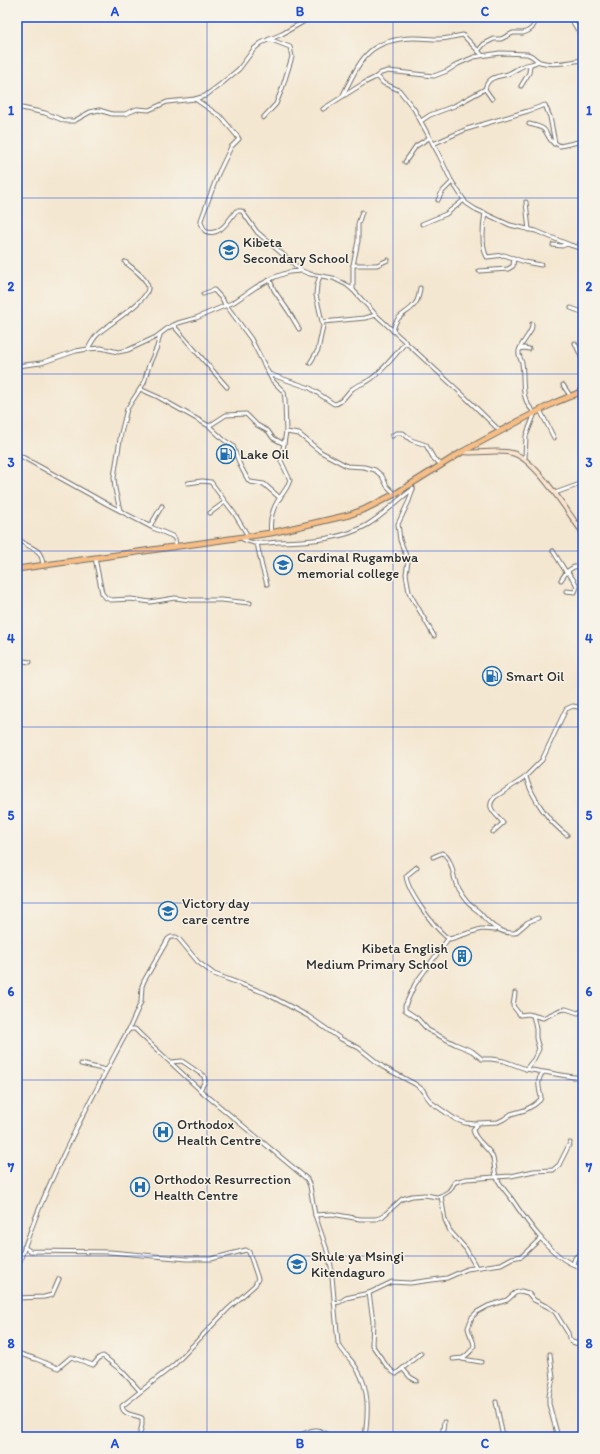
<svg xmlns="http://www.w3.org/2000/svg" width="600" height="1454" viewBox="0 0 600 1454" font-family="Itim,sans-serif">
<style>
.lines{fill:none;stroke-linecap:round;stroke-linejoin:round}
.minor-casing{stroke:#716d65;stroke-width:5}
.secondary-casing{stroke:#716d65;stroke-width:6}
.trunk-casing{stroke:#716d65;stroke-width:7}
.minor{stroke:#fff;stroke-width:3}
.secondary{stroke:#fbe5cf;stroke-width:4}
.trunk{stroke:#f6be86;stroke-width:5}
.grid{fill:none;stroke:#1d4ed8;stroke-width:1;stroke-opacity:0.55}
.labels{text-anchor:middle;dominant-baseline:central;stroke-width:3;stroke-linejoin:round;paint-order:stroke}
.poi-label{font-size:14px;fill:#2b2b2b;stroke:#f7f3e8;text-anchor:start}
.neatline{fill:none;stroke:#1d4ed8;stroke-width:1.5}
.grid-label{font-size:13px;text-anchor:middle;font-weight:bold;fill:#1d4ed8}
</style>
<rect width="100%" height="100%" fill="#f7f3e8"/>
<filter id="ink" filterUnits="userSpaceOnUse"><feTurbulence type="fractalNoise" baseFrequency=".025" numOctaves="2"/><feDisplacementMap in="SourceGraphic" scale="8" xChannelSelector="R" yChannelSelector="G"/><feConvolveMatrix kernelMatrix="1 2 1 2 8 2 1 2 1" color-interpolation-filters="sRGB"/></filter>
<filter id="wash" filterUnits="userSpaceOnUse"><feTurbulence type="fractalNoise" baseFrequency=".012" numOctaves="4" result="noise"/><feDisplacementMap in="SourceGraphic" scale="16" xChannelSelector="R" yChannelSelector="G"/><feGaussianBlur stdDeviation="0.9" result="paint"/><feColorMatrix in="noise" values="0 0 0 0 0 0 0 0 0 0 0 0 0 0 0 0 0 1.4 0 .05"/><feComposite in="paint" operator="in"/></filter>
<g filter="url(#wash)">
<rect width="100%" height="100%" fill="#f4e7d1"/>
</g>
<g filter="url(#ink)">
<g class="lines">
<defs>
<g id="minor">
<path d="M570,17L580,34"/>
<path d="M583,23L581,36L583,68"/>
<path d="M478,51L484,44L494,39H501L513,33H523L528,31L532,28L538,17"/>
<path d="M376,77L381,73L388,71L434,76L447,71L458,64L474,57L500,53L527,54C533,55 535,60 540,62C553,66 569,62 582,60"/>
<path d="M521,86L529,73L530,65"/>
<path d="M343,95C361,59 368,39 414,38C422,38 430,39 439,39C447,39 455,36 463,35L482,55"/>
<path d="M195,99L221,117L237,136L239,139L231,147L218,174L201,220V223L205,231C219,238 229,220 236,211H242L257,232L302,271L310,274L333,278L347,285L353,290L376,315L462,394L500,431"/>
<path d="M492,99L485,89C488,76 498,77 508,74C513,72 518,68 523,66C528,64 533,65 538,61"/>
<path d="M17,107L45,113L65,121H74L90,112L99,110L112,114H125L137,109L149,110L167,102L195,99L205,96L221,84L239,69L254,49L261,43L282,34L303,22L308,17"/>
<path d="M323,109L364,83L376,77L379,78L383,83L399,90L414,109L439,155L451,180L466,203L475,209L510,225L536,231L570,245L583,249"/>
<path d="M263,118L276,104L282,89L292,57L290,47L269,39"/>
<path d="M421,121L430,115L454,106L485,89"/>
<path d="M529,124C552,129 542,132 554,144"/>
<path d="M433,144L467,129L528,111L545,105L550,117L555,143L560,146L583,141"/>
<path d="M405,162L416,146L429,138"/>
<path d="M438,200L442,192L452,182"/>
<path d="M526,202L529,230"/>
<path d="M485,213C483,224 481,247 487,257L504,255L525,262L541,265"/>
<path d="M422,224L446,214L464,200"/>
<path d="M553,245L562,246L567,244"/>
<path d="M579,248L583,231"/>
<path d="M353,265H377L388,260"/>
<path d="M479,271L508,269L513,266L514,258"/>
<path d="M270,280L274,290L289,312L299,329"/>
<path d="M353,290V265L358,241V224L362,212"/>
<path d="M203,294L214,290L223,300L225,305"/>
<path d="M226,305L251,339L272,380L284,392L285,400L286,432L281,461L290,480C288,486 285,491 281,496C273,507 269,520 271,533"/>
<path d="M571,308L579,311L583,315"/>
<path d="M323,322L365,318L376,315"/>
<path d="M173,325L227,387"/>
<path d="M393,331C397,312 406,316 415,304C419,299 419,294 420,288"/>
<path d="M575,343L583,361"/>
<path d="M88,349C91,343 94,337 99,333C108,324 150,300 148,287C146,277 132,268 125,262"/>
<path d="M520,349L524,348L529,349"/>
<path d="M310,363L318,350L323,326L316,295L317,285L320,276"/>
<path d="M17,366L41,363L76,351L88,349L101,348L118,352L128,350L156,337L168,328L178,323L196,318L234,302L256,287L275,277L289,272L301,271"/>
<path d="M269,374L310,388L334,404C342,404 346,394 352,389C358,384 365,384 371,379C384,370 395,355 405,343"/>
<path d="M563,385L571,397"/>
<path d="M140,389L158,397L209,426L224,440L233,446L240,465L248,480L250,482L264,484L280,498"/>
<path d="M540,410L554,438"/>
<path d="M209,426L226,415L246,414L257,425L268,431L273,438L284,444"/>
<path d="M286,432L299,434L321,452L347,466L364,467L375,470L382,476L387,486L395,494"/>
<path d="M392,436L396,433H403L411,440L426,445L434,459L442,465"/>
<path d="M17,454L107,504L153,528L172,536L175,539L176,546"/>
<path d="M525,458L526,436L535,413C519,399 525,381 522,363C521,359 518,356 519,351C522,340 533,333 532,324"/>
<path d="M188,483L202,481L211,482L224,500L234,513L248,536"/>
<path d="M413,488L409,501L398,524L400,540L408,561L406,574L409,592L434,636"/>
<path d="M555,493L583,483"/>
<path d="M120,510L115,489L114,477L121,433L127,409L144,383L149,365L157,347L160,335"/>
<path d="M210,513L225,502"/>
<path d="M577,525L583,520"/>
<path d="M150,526L162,506"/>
<path d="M240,538C244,540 249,542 254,543C262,544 270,543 278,542C307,541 342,540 367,525C384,515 397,500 413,489"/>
<path d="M20,540C32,551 41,546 43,565"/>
<path d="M257,543L262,567L267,584"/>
<path d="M553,551L566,572"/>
<path d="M95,558L102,593L106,598L111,600L131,599L150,602L175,598L191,600H221L250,603"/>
<path d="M561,580C565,573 570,567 578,566L583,568"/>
<path d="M566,591L575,592L577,587L575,582L567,571"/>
<path d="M17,660L30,662"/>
<path d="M526,777C531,796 550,824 567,835"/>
<path d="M493,832L503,823C497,814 484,808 495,797L523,779L542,760L566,709L573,706L583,708"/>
<path d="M433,857L442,853C453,858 453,879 458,889C461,894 465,900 469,904C472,907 476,909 479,912C489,923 498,934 515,933L528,922L538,918"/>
<path d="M417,867L406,876C408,893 433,925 445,936L450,939L481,929L496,930"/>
<path d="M448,939L415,984L405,1006V1010L417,1018L428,1030L455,1044L472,1051L482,1059H491L504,1061L526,1069L543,1072"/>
<path d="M515,993L513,1006L520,1015L528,1014L543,1018L560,1010L566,1009L578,1013L583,1010"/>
<path d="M129,1029L141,1002L142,986L144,981L168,939L171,937H176L179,939L198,962L214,974L265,993L308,1016L341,1039L359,1048L383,1067L415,1084L423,1090L427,1097L432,1103L455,1119L465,1123L476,1124"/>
<path d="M171,1062L182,1061L204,1076L205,1081L200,1090"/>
<path d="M81,1064L106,1070"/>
<path d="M526,1069L534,1059L539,1049L536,1038V1029L533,1015"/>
<path d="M583,1077H573L544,1072C536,1078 539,1088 541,1097L540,1100L534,1105L525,1110L511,1114L504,1119L498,1122L478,1123L473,1130C475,1140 486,1146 491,1154C496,1161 493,1171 497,1178C500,1185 506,1192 511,1198C525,1219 556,1265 583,1267"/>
<path d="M441,1196L445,1220L450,1231L466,1249L476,1267"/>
<path d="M315,1215L332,1214L360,1219H376L382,1217L402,1199L412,1196L425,1195L437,1197L441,1196L449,1191L455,1182L466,1179L511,1176L534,1171L553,1170L559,1165L570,1143"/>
<path d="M24,1247L30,1251L110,1252L187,1259H211L246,1250L249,1252L258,1279L255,1285L228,1309L174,1365L122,1406C123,1416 135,1414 142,1418V1425L139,1437"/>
<path d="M573,1264L575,1258L583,1251"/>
<path d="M17,1270C43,1186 86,1109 127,1032L130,1029H135L141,1035L200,1090L307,1179L310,1186L315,1215L326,1247L331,1266L338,1343C343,1353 352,1360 357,1369C370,1389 368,1414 365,1437"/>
<path d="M369,1293L373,1321L372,1345L386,1365L393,1372L396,1374L421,1353"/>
<path d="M17,1298L44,1297L52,1295L59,1279"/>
<path d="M334,1303L340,1302L346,1298L369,1293L392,1282L410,1283L447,1278L467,1269L501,1264L512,1258L522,1256L541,1238"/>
<path d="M17,1353L36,1359L58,1368L71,1357L93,1365L100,1357L103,1356L122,1371L140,1391"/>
<path d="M550,1354L553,1378L549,1396V1404L558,1437"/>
<path d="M453,1359L463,1358C482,1343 471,1343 468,1328L472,1317L477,1312L488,1306L507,1300L515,1293L521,1291L528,1293L534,1300L548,1307L555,1312L568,1333L569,1338L572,1342L579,1344L583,1354"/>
<path d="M462,1359L481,1362"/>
<path d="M403,1369L410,1377L417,1381"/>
<path d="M496,1402L503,1437"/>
<path d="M296,1437C311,1431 316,1425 330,1437"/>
<path d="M442,1437L444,1422"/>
</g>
<path id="secondary" d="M462,452C479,454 496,449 512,453C535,458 568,513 583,533"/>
<path id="trunk" d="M17,569L271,533L349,515L365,509L395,494L462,452L523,419L554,403L583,391"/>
</defs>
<use href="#minor" class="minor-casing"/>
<use href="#secondary" class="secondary-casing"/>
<use href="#trunk" class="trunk-casing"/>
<use href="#minor" class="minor"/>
<use href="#secondary" class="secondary"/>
<use href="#trunk" class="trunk"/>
</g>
</g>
<path class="grid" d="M207,17V1437M393,17V1437M17,198H583M17,374H583M17,551H583M17,727H583M17,903H583M17,1080H583M17,1256H583"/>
<defs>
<symbol id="school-ring" viewBox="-11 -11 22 22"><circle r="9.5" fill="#f7f3e8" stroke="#1f6fb2" stroke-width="1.5"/><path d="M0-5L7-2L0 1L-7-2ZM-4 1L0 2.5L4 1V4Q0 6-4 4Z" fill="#1f6fb2"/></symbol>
<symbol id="fuel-ring" viewBox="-11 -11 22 22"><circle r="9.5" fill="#f7f3e8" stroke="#1f6fb2" stroke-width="1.5"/><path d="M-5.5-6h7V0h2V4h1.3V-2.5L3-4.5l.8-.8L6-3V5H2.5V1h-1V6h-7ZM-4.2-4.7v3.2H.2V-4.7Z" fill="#1f6fb2"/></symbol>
<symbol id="university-ring" viewBox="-11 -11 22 22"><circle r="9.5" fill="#f7f3e8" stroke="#1f6fb2" stroke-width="1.5"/><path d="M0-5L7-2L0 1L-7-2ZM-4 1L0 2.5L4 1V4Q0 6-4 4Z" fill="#1f6fb2"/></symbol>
<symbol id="building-ring" viewBox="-11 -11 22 22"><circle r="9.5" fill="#f7f3e8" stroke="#1f6fb2" stroke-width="1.5"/><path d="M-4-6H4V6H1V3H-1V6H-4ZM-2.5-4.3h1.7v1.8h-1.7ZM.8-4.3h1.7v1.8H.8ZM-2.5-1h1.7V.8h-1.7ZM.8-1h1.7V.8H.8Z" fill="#1f6fb2"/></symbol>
<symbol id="hospital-ring" viewBox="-11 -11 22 22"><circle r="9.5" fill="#f7f3e8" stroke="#1f6fb2" stroke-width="1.5"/><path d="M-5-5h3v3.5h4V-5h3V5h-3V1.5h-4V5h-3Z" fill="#1f6fb2"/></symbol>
</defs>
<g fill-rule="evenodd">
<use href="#school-ring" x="218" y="239" width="22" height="22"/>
<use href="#fuel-ring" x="215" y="443" width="22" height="22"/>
<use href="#university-ring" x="272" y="554" width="22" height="22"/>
<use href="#fuel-ring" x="481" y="665" width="22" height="22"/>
<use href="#school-ring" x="157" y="900" width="22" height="22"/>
<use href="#building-ring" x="451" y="945" width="22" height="22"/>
<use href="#hospital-ring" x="152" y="1121" width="22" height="22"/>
<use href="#hospital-ring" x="129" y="1176" width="22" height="22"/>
<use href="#school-ring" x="286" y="1253" width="22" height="22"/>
</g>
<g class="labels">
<g class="poi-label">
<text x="243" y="242">Kibeta<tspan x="243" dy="16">Secondary School</tspan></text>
<text x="240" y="454">Lake Oil</text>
<text x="297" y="557">Cardinal Rugambwa<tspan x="297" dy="16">memorial college</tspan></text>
<text x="506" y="676">Smart Oil</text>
<text x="182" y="903">Victory day<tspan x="182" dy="16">care centre</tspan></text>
<text x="448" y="948" text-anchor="end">Kibeta English<tspan x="448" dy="16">Medium Primary School</tspan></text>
<text x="177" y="1124">Orthodox<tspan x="177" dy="16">Health Centre</tspan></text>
<text x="154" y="1179">Orthodox Resurrection<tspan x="154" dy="16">Health Centre</tspan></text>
<text x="311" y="1256">Shule ya Msingi<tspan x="311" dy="16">Kitendaguro</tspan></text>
</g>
</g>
<rect width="600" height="1454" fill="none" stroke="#f7f3e8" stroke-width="44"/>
<rect x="22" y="22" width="556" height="1410" class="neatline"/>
<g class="grid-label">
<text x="115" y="16">A</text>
<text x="300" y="16">B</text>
<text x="485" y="16">C</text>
<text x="11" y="115">1</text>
<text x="589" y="115">1</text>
<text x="11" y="291">2</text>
<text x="589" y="291">2</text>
<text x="11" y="467">3</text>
<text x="589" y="467">3</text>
<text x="11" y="643">4</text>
<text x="589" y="643">4</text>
<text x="11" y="820">5</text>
<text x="589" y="820">5</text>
<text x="11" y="996">6</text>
<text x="589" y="996">6</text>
<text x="11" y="1172">7</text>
<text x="589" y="1172">7</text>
<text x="11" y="1348">8</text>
<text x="589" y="1348">8</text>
<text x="115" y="1448">A</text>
<text x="300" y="1448">B</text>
<text x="485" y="1448">C</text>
</g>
</svg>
